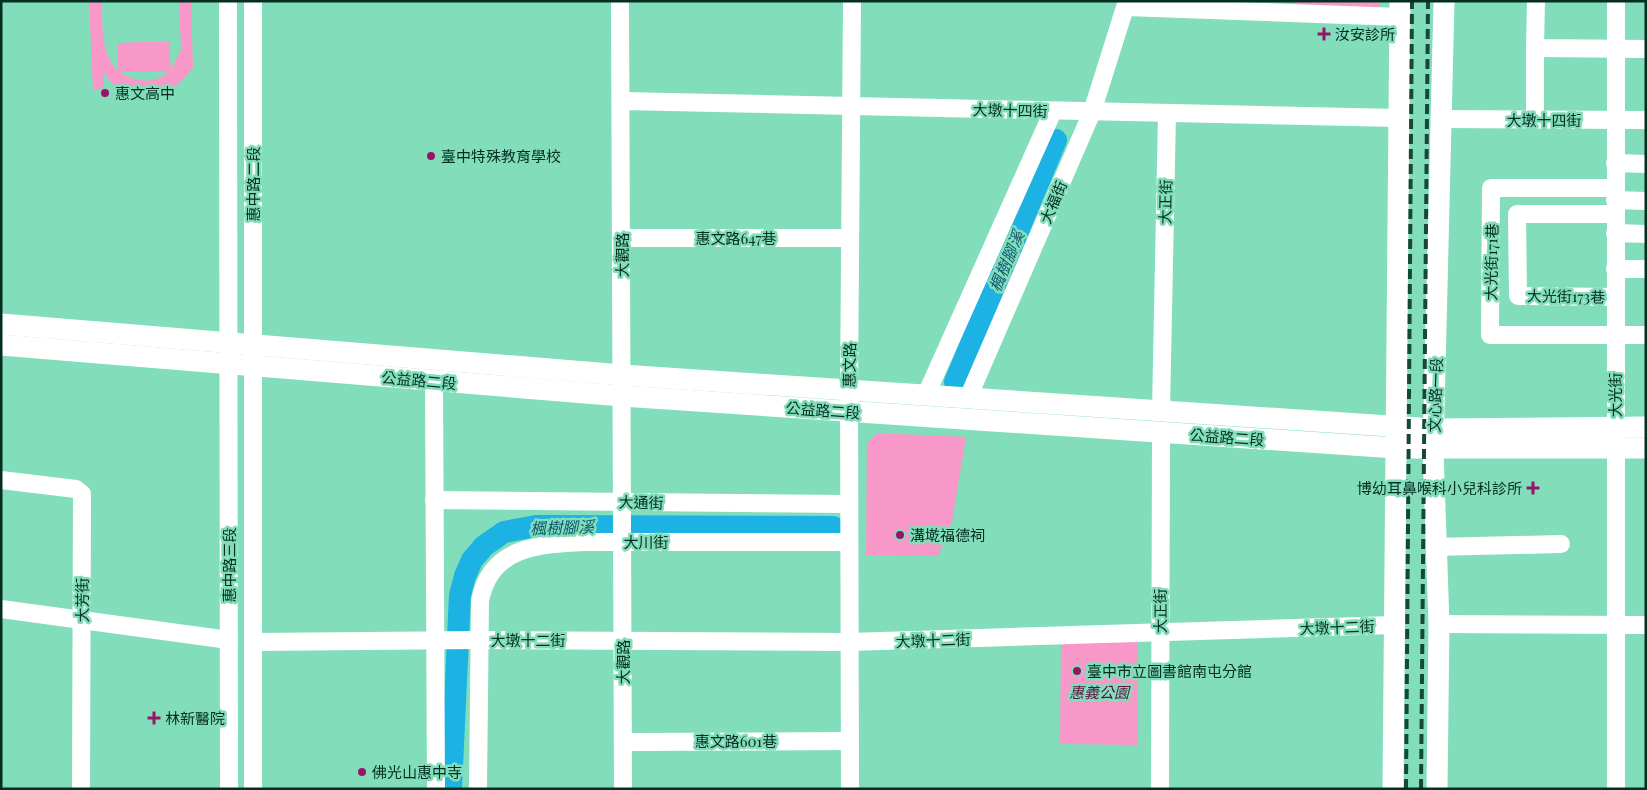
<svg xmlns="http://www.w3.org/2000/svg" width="1647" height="790" viewBox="0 0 1647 790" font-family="'Playfair Display','Noto Sans TC',serif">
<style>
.green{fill:#f798c9;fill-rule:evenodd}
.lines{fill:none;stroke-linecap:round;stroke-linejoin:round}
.river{stroke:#1db2e4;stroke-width:22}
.minor{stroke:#fff;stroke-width:18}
.major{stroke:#fff;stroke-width:21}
.rail{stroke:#174738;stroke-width:4;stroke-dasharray:10 5;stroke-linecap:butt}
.poi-dot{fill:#981469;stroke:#82ddbb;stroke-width:2}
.labels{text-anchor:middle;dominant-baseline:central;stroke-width:5;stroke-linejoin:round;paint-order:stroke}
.poi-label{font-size:15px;fill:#052e22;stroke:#82ddbb;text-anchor:start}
.street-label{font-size:15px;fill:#052e22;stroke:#82ddbb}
.park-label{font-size:15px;font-style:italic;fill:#5f1341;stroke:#82ddbb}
.water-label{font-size:16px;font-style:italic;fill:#0e5872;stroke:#82ddbb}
</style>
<rect width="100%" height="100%" fill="#82ddbb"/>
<g class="green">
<path d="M89,1H102C103,26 100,52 118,71V43L169,41L171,70L181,49L179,1H191L193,68C188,73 183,80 177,85C164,94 138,96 123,91C115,88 108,79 104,72V88L93,91ZM169,71C156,85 135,82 120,72Z"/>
<rect x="1296" y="1" width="83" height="8"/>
<path d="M877,433L966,437L952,522L938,556L866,555L867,443Z"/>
<path d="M1061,639L1138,640L1137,745L1060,744Z"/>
</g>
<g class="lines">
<g class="river">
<path d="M955,382L1056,140"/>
<path d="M451,789L460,595L465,576L472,560L484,546L504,532L536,526L833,527"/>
</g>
<g class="minor">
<path d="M228,1L229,789"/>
<path d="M253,1V789"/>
<path d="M620,1L623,789"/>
<path d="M1536,1L1535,48L1646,49"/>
<path d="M1126,7L1400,17"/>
<path d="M622,101L1399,118"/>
<path d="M1442,119L1646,120"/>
<path d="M1535,120V48"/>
<path d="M1615,163L1646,164"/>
<path d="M1615,188H1491L1490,335H1646"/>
<path d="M1615,200L1646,201"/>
<path d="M1615,233L1646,234"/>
<path d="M622,238H850"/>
<path d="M1615,269H1646"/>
<path d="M1615,297L1518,296L1517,214H1615"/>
<path d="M434,381L436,789"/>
<path d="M926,395L1053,111"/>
<path d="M968,398L1092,112L1127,1"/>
<path d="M1161,411L1167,113"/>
<path d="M1,480L76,489L82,494L81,789"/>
<path d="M434,500L849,504"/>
<path d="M1435,547L1561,544"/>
<path d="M1,609L229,640"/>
<path d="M1439,624L1646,625"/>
<path d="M253,642L479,640L849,642L1394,625"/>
<path d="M623,742L849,741"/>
<path d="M478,789L480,601C490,546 540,544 586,542H849"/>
<path d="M850,789L849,390L852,1"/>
<path d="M1160,789L1161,432"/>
<path d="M1616,789V1"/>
</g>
<g class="major">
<path d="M1,324L622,375L1434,429L1646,427"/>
<path d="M1,345L622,396L1396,448H1646"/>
<path d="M1393,789L1400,1"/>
<path d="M1437,789L1439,624L1433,450L1444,1"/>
</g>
<g class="rail">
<path d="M1406,789L1412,1"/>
<path d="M1421,789L1428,1"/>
</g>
</g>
<g class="poi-dot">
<path d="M1321.5 26.5h5v5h5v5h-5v5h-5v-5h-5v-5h5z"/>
<circle cx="105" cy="93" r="5"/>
<circle cx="431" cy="156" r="5"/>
<path d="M1530.5 480.5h5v5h5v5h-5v5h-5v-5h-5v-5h5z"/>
<circle cx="900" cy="535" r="5"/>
<circle cx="1077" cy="671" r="5"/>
<path d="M151.5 710.5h5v5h5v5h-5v5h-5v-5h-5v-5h5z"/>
<circle cx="362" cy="772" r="5"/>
</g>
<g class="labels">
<g class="poi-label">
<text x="1335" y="34">汝安診所</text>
<text x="115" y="93">惠文高中</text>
<text x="441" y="156">臺中特殊教育學校</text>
<text x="1522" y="488" text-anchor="end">博幼耳鼻喉科小兒科診所</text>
<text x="910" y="535">溝墘福德祠</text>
<text x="1087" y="671">臺中市立圖書館南屯分館</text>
<text x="165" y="718">林新醫院</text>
<text x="372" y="772">佛光山惠中寺</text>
</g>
<g class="street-label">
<text transform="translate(1010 110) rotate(1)">大墩十四街</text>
<text x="1544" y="120">大墩十四街</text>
<text transform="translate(253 184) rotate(-90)">惠中路二段</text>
<text transform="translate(1053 202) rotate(-67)">大福街</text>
<text transform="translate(1165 202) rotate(-89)">大正街</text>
<text x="736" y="238">惠文路647巷</text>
<text transform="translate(622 255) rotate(-90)">大觀路</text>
<text transform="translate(1491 262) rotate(-89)">大光街171巷</text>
<text transform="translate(1566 296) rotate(1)">大光街173巷</text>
<text transform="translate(849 365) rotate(-89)">惠文路</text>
<text transform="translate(419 380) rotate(5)">公益路二段</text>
<text transform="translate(1435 395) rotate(-88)">文心路一段</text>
<text transform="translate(1615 395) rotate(-90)">大光街</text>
<text transform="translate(823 410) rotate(4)">公益路二段</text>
<text transform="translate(1227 437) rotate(4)">公益路二段</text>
<text transform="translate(641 502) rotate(1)">大通街</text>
<text x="646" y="542">大川街</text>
<text transform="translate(229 565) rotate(-90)">惠中路三段</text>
<text transform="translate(82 600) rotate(-90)">大芳街</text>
<text transform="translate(1160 611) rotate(-90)">大正街</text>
<text transform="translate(1337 627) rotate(-2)">大墩十二街</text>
<text x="528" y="640">大墩十二街</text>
<text transform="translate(933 640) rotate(-2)">大墩十二街</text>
<text transform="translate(623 662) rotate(-90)">大觀路</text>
<text x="736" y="741">惠文路601巷</text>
</g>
<g class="park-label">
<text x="1099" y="692">惠義公園</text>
</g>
<g class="water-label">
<text transform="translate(1006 261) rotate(-67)">楓樹腳溪</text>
<text transform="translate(562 527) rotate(-2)">楓樹腳溪</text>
</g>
</g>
<rect width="1647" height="790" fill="none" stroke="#052e22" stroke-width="5"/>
</svg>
